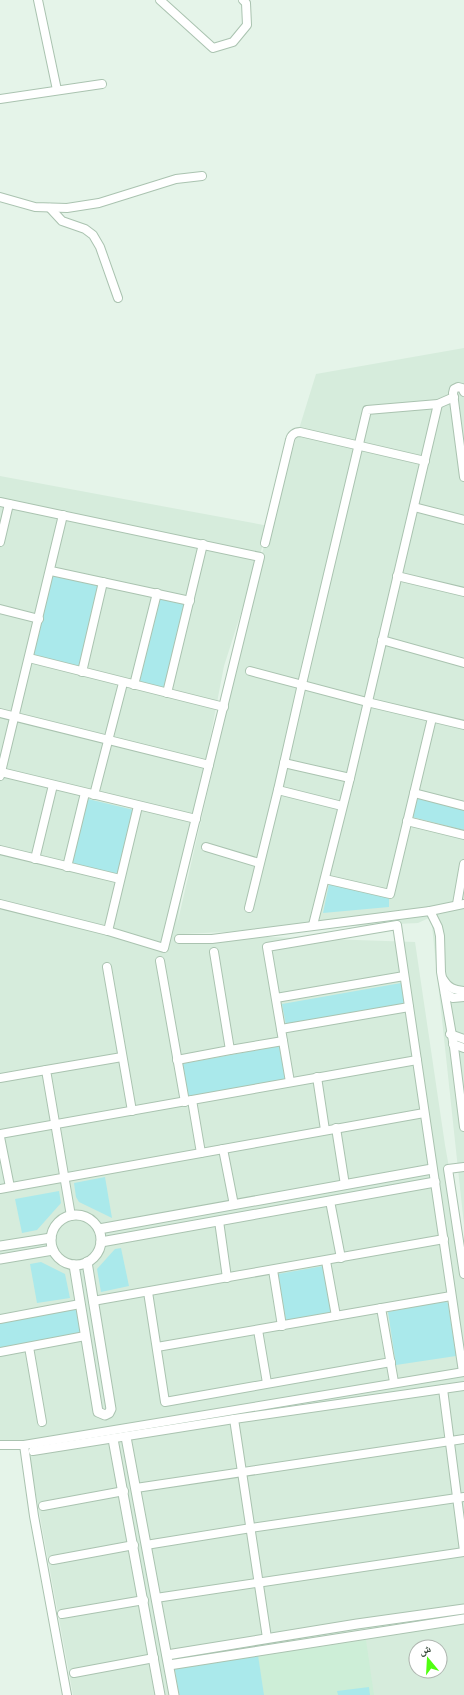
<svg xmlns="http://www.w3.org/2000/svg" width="464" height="1695" viewBox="0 0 464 1695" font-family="'Nunito Sans','Noto Naskh Arabic',sans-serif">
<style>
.residential{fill:#d6ecdc;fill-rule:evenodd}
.education{fill:#cdeed7}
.green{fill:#aae9eb}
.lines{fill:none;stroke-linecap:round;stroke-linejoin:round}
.minor-casing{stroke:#aac3b0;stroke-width:10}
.tertiary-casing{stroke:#aac3b0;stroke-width:11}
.minor{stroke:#fff;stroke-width:8}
.tertiary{stroke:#fff;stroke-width:9}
</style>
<rect width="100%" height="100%" fill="#e5f4e9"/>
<path class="residential" d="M464,348V904L447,910L464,909V1225L431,917L418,923L183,934L415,942L445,1145L464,1252V1695H73L26,1441L0,1445V476L269,526L316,374ZM267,532V533L177,925L190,843L224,666ZM416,1647H440V1671H416Z"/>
<path class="education" d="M366,1640L374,1695H264L258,1656Z"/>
<g class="green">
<path d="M53,574L98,585L79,666L33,655Z"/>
<path d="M159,597L185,603L164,689L138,683Z"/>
<path d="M417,798L464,810V830L412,817Z"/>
<path d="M88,799L134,810L118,876L72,864Z"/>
<path d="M329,884L389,898V907L323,913Z"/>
<path d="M401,983L404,1004L286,1025L282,1004Z"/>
<path d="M279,1046L285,1079L188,1097L182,1064Z"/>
<path d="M105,1177L112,1218L79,1202L76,1197L74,1183Z"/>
<path d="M59,1191L61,1203L37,1230L22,1233L15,1199Z"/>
<path d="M121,1248L129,1286L101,1292L97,1269L115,1249Z"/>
<path d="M41,1262L65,1274L70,1298L37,1303L30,1264Z"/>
<path d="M323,1266L331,1312L286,1321L278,1274Z"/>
<path d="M444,1301L448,1303L456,1356L396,1365L388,1312Z"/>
<path d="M74,1309L77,1311L80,1333L0,1348V1323Z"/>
<path d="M258,1655L264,1695H179L175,1670L176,1668Z"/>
<path d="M369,1687L370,1695H338L337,1691Z"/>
</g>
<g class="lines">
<defs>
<g id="minor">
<path d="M38,0L57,90"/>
<path d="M160,0L213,48L233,42L247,25L246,3L243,0"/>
<path d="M0,99L102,84"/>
<path d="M0,197L35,207L67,208L99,203L176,179L202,176"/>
<path d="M50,208L62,221L85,229L93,235L100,247L118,298"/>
<path d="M464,392L462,388L458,387L454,389L453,393L464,477"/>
<path d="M0,502L260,557L164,948L108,931L0,904"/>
<path d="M414,507L464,520"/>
<path d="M0,542L9,504"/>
<path d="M265,543L290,440C291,435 295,432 300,432L425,461"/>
<path d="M51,571L190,601"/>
<path d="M397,576L464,592"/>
<path d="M0,609L39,619"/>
<path d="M382,640L464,663"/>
<path d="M29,658L224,707"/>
<path d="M250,671L367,702L464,725"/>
<path d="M82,672L103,582"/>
<path d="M134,685L157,593"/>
<path d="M167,693L203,544"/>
<path d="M0,713L209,765"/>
<path d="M284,763L350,778"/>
<path d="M1,772L196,819"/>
<path d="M0,776L63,515"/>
<path d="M278,790L342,806"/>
<path d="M414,793L464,806"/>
<path d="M94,795L123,683"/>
<path d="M407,821L464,835"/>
<path d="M206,847L259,863"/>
<path d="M0,850L120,879"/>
<path d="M35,859L53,785"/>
<path d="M67,867L85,793"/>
<path d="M325,879L390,894L432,718"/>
<path d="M457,904L464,864"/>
<path d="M464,904L430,911L438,927L440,936L441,972L454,1047L464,1127"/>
<path d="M249,908L278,790L302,684L367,410L438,404L454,397"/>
<path d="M313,925L350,778L438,404"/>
<path d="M108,931L138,806"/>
<path d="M179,939H212L430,911"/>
<path d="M214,952L230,1050L283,1041"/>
<path d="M160,961L185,1102"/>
<path d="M107,967L132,1111"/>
<path d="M443,979C448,988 454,990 464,991"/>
<path d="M445,993L453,998L464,997"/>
<path d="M276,998L404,976"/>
<path d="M281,1029L409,1007"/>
<path d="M450,1034L464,1039"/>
<path d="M453,1044L464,1048"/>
<path d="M177,1060L230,1050"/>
<path d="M317,1077L325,1130"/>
<path d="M0,1078L46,1070"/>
<path d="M290,1082L267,947L397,925L463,1372"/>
<path d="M192,1100L201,1153"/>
<path d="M336,1128L345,1185"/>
<path d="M0,1134L417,1060"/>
<path d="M0,1137L10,1187"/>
<path d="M223,1149L234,1205"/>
<path d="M464,1167L448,1169L464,1274"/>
<path d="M0,1189L424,1113"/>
<path d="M330,1201L341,1258"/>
<path d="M71,1216L46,1070L122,1057"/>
<path d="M219,1221L227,1278"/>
<path d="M326,1261L336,1316"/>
<path d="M273,1270L282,1326"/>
<path d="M148,1292L165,1402L391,1362"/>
<path d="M93,1301L444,1239"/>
<path d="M381,1308L394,1382"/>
<path d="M0,1319L80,1304"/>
<path d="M258,1330L267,1383"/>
<path d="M29,1347L42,1422"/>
<path d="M157,1347L451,1296"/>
<path d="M0,1352L85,1336"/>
<path d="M443,1389L464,1551"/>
<path d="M234,1419L267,1638"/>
<path d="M0,1445H24L464,1372"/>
<path d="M24,1445L34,1516L67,1695"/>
<path d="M33,1451L234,1419L464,1386"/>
<path d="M136,1488L464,1439"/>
<path d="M43,1506L124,1491"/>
<path d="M146,1545L251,1528L464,1497"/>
<path d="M53,1560L134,1545"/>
<path d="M156,1598L464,1552"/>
<path d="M62,1614L144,1600"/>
<path d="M74,1673L154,1658"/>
</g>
<g id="tertiary">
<circle cx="76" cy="1240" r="25"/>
<path d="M99,1229L432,1169"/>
<path d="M101,1242L435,1182"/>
<path d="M0,1246L51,1238"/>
<path d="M0,1259L53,1250"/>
<path d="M74,1265L98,1412L105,1415L109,1413L111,1409L87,1262"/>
<path d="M126,1437L174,1695"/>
<path d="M113,1439L160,1695"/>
<path d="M167,1655L357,1624L464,1609"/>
<path d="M169,1665L464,1619"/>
</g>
</defs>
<use href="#minor" class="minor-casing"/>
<use href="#tertiary" class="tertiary-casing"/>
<use href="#minor" class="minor"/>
<use href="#tertiary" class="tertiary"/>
</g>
<g transform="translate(428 1659) rotate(342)"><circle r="19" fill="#ffffff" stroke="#aeb5af"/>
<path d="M0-3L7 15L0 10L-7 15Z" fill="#50ff10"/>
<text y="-6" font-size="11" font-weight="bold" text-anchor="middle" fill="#344637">ش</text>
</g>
</svg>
